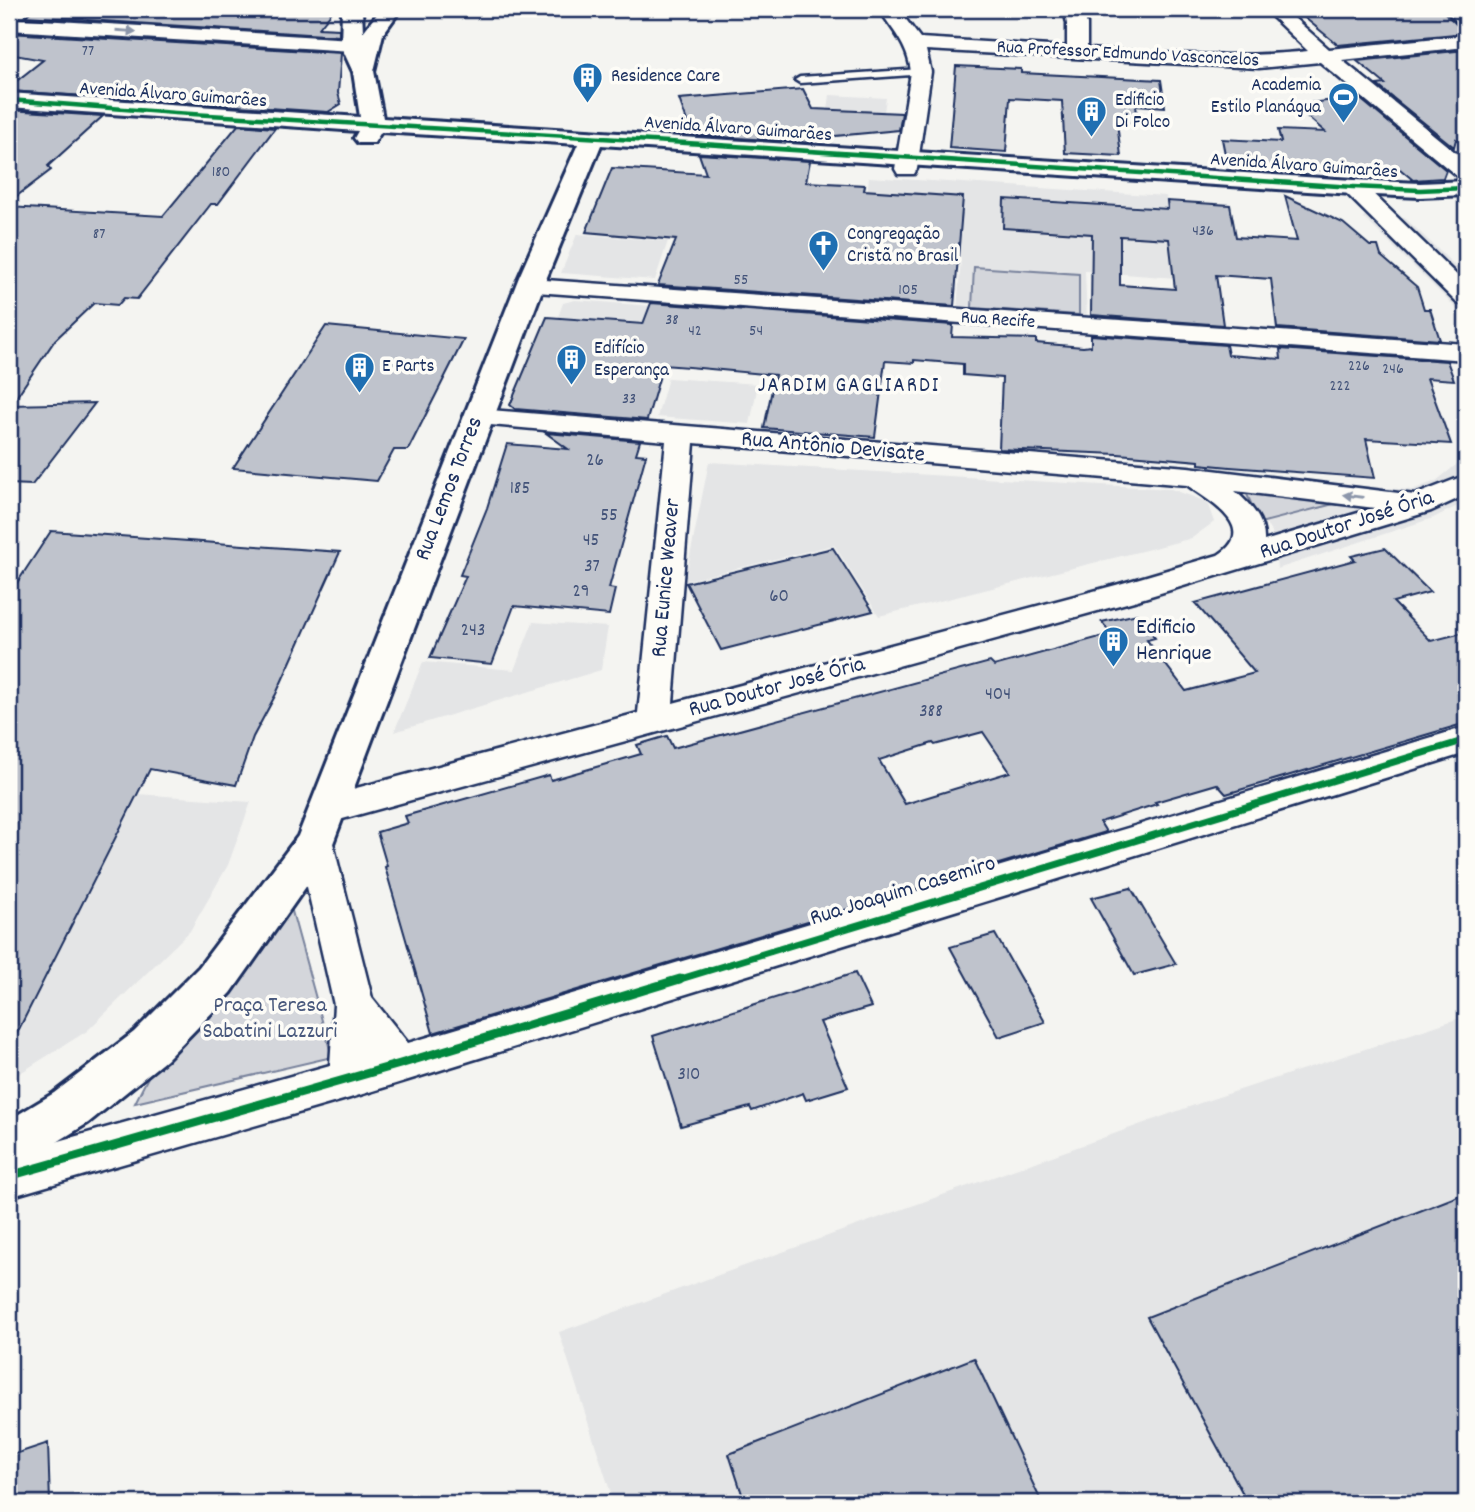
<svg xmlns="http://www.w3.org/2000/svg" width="1475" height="1512" viewBox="0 0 1475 1512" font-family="Dekko,sans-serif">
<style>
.built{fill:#e4e5e6}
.green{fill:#d4d6db;stroke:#78829c;stroke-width:2}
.building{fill:#bfc3cc;stroke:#1b2f5e;stroke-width:2;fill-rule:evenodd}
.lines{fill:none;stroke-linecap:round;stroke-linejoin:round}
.service-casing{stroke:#1b2f5e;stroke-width:5}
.minor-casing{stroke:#1b2f5e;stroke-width:5}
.tertiary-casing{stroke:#1b2f5e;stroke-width:6}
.service{fill:#fdfcf7;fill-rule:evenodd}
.minor{fill:#fdfcf7;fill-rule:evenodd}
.tertiary{fill:#fdfcf7;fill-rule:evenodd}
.cycleway-far2-casing{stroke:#fdfcf7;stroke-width:7}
.cycleway-far1-casing{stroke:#fdfcf7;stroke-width:11}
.cycleway-casing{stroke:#fdfcf7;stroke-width:13}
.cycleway-far2{stroke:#00873e;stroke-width:4.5}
.cycleway-far1{stroke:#00873e;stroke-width:7}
.cycleway{stroke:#00873e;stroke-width:9}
.oneway{fill:#8c96aa}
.labels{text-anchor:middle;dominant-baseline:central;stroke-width:7;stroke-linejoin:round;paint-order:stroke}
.far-number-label{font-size:16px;fill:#44547a}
.far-street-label{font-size:19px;fill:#1b2f5e;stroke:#fdfcf7}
.far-poi-label{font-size:19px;fill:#1b2f5e;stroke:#fdfcf7;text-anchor:start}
.number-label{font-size:19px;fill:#44547a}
.far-neighbourhood-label{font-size:21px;letter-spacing:2px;fill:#1b2f5e;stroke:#fdfcf7}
.street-label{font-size:23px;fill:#1b2f5e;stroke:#fdfcf7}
.poi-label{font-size:23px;fill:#1b2f5e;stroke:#fdfcf7;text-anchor:start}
.park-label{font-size:23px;fill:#49597d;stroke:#fdfcf7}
</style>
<rect width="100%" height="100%" fill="#f4f4f1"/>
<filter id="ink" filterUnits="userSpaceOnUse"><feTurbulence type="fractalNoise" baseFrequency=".0143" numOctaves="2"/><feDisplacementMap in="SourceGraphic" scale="14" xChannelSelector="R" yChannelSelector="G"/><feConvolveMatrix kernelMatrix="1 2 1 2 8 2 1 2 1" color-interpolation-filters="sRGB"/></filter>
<g filter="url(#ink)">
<g class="built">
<path d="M830,95L886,98L884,112L828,110Z"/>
<path d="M869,177L1166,196L1176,278L1085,271L1087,321L957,311L961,257L861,252Z"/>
<path d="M1362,216L1405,218L1466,276V318Z"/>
<path d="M577,234L668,241L655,280L561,273Z"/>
<path d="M575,300L651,306L647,323L558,317L563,303Z"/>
<path d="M668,378L758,384L750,424L657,417Z"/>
<path d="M1466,457V502L1433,518L1277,569L1274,536L1250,501L1210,473L1412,490L1436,481Z"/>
<path d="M709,462L1171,489L1202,500L1208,505L1214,522L1192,538L1166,545L879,616L834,545L685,581Z"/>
<path d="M533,622L608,627L601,670L394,732L423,662L514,670Z"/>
<path d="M9,785L251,802L228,865L190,931L87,1031L9,1080Z"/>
<path d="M1466,1016V1503H614L559,1332L1203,1102Z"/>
</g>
<g class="green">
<path d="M931,163L1291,188L1290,190L931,168Z"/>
<path d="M974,267L1079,274V315L972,308Z"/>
<path d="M1244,488L1353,499L1260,523Z"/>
<path d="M290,904L332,1057L135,1103L153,1067L207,1018L248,968Z"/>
</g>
<g class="building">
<path d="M34,9H334L319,28L339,29V36L25,16Z"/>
<path d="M1294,9H1441L1457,25L1466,29V33L1338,45Z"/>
<path d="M9,33L341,53L338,93L341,104L328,112L9,91V87L43,60L9,54Z"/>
<path d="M1466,50V147L1456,139L1454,147L1377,85L1385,84L1357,61Z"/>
<path d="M956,66L1021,69V73L1161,80L1165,107L1136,105L1138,123L1117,122L1121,156L1065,153L1062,101L1010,98L1006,152L949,148Z"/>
<path d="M803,89L813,109L902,113L899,130L814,138L813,143L692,135L679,99Z"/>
<path d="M1358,97L1446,170L1443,178L1413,180L1400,169L1354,174L1352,172L1227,164L1222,139L1281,142L1278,130L1325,132L1294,105Z"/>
<path d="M9,110L103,116L48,166L51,170L9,202Z"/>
<path d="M238,125L275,128L218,204H211L137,299L124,298L118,305L94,303L55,340L11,405L95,403L32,485L9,484V207L163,216Z"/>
<path d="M699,154L810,161L806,182L865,185L864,190L963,197L954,306L658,285L676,240L586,232L612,168L706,174Z"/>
<path d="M1285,196L1343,223L1370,246H1378L1381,256L1417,287L1424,309H1430L1440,340L1277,328L1271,279L1216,275L1223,325L1091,315L1092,234L1003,228L1004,199L1168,209L1167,201L1230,205L1236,237L1297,241ZM1120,236L1169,239L1175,289L1120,285Z"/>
<path d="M651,303L953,325L952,337L1036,339V343L1083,347L1091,346V335L1226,345L1228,355L1281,359L1280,349L1447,361L1454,380L1427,378L1451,444L1366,439L1375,478L1230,467L1199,464V461L1118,454L999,449L1002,378L963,375V364L914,360V363L885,361L875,437L764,428L775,375L689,367L663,365L647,420L515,409L510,405L547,317L643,324Z"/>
<path d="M326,326L464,339L408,450H394L377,481L233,468Z"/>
<path d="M546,433L640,441L636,454L646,455L609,588L615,589L609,615L514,606L492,664L430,658L466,576L460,575L487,508L507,444L568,449Z"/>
<path d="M51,531L340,552L276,694L253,737L236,785L150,769L9,1049V595Z"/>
<path d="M833,548L873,611L721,650L686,583Z"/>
<path d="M1385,548L1430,592L1393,602L1431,641L1466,632V723L1226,794L1217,784L1155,802L1157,804L1100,822L1106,832L433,1033L385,867L387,866L377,832L408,823L405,816L549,775L551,780L641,754L637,745L667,736L673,748L990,662L994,666L1111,634L1102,622L1137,614L1155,638L1147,640L1186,691L1255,673L1195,603L1355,560L1351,556ZM983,732L1010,772L905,804L879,760L933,743L935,745Z"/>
<path d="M1131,888L1176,964L1134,975L1091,898Z"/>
<path d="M995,934L1045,1022L999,1037L950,947Z"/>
<path d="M855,973L871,1007L820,1022L848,1087L806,1100L803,1093L752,1111L750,1107L681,1126L653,1036Z"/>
<path d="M1466,1193V1495L1449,1503H1248L1147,1317Z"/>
<path d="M974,1358L1042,1503H745L729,1454Z"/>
<path d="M48,1443L50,1503H9V1456Z"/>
</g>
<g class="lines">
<defs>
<path id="service" d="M921,69L926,72L925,74L800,83L795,80L800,77Z"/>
<g id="minor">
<path d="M879,9H898L920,38L1067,47V24L1064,9H1082L1087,24V49C1161,53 1234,59 1308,51L1264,9H1284L1329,49L1466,35V47L1342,60L1466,161V179L1458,177L1320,62L1259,68L926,50L931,72L917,169L914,174H898L895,169L911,72C908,45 892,30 879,9Z"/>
<path d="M1444,9H1465L1466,25L1459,23Z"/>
<path d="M9,18L352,39L362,45L352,51L9,30Z"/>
<path d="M1353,180L1361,182L1466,284V305L1457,303L1345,192L1342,187L1345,182Z"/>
<path d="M531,279L1466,344V360L522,291L519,286L522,281Z"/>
<path d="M478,409L1188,467L1415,495L1466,475V495L1431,511L1134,601L328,823L315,819L310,809L315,799L638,713L666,441L468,423L464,417L468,411ZM694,443L1187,485C1208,501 1261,528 1218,555L1116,585L673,703ZM1235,491L1375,508L1264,541C1265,520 1250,504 1235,491Z"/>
<path d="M1466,727V753L350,1098L9,1197V1155L330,1065L334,1005L297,843L302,833L315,829L328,833L333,843L372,998L408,1043Z"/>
</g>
<path id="tertiary" d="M342,9H362L363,32L381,9H401L383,34L374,71L383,118L1353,180L1420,183L1466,181V195L1420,197L1353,194L601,145L547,277L329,854L231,993L166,1060L88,1123L26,1161L9,1167V1120L54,1093L134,1032L199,967L298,836L519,277L578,144L381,132L374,143H358L354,138L358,131L9,107V93L360,117L353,72L341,46Z"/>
</defs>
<use href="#service" class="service-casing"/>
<use href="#minor" class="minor-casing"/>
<use href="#tertiary" class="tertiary-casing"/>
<use href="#service" class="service"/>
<use href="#minor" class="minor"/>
<use href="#tertiary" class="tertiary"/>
<defs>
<path id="cycleway-far2" d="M9,100L175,113L703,144L1353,187L1420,190L1466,188"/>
<path id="cycleway-far1" d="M674,981L1466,740"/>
<path id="cycleway" d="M9,1176L400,1064L680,979"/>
</defs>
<use href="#cycleway-far2" class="cycleway-far2-casing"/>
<use href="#cycleway-far1" class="cycleway-far1-casing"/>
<use href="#cycleway" class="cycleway-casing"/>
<use href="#cycleway-far2" class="cycleway-far2"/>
<use href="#cycleway-far1" class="cycleway-far1"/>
<use href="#cycleway" class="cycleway"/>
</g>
<defs><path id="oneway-solid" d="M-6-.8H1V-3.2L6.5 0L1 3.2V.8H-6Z" transform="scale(1.75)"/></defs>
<g class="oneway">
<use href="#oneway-solid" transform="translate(126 31) rotate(4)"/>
<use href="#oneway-solid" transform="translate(1353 496) rotate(-173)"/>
</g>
</g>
<defs>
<symbol id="building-pin" viewBox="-11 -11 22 30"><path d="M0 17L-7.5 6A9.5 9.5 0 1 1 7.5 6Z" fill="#1f6fb2" stroke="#fdfcf7"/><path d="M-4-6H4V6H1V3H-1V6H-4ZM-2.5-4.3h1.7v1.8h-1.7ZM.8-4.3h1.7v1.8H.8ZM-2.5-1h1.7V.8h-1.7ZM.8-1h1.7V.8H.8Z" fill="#fff"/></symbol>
<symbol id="stadium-pin" viewBox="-11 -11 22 30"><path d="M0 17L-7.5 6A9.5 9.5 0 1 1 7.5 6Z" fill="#1f6fb2" stroke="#fdfcf7"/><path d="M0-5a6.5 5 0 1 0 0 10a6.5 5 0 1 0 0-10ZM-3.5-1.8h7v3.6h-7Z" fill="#fff"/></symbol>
<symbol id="church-pin" viewBox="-11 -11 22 30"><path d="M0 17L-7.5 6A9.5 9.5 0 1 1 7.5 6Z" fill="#1f6fb2" stroke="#fdfcf7"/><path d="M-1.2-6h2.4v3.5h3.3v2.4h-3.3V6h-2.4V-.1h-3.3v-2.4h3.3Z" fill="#fff"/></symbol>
</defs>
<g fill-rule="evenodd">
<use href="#building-pin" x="570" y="60" width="35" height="47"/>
<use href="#stadium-pin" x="1326" y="80" width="35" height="47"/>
<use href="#building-pin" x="1074" y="94" width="35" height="47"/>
<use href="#church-pin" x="806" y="228" width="35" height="47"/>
<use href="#building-pin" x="554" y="342" width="35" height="47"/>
<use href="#building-pin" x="342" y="350" width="35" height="47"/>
<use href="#building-pin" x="1096" y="624" width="35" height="47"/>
</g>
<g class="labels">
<g class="far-number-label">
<text x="88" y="51">77</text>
<text x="221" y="172">180</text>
<text x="1203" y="231">436</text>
<text x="99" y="234">87</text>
<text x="741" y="280">55</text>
<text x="908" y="290">105</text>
<text x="672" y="320">38</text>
<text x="695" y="331">42</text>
<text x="756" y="331">54</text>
<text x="1359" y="366">226</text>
<text x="1393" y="369">246</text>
<text x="1340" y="386">222</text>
<text x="629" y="399">33</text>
</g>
<g class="far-street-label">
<text transform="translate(1128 55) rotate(3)">Rua Professor Edmundo Vasconcelos</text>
<text transform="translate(173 96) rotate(4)">Avenida Álvaro Guimarães</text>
<text transform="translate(738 130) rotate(4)">Avenida Álvaro Guimarães</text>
<text transform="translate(1304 167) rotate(4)">Avenida Álvaro Guimarães</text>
<text transform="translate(998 321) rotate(4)">Rua Recife</text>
</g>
<g class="far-poi-label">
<text x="611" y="77">Residence Care</text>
<text x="1321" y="86" text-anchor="end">Academia<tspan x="1321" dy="22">Estilo Planágua</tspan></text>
<text x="1115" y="101">Edificio<tspan x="1115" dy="22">Di Folco</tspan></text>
<text x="847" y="235">Congregação<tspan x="847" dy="22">Cristã no Brasil</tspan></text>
<text x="594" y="349">Edifício<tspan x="594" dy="22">Esperança</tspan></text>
<text x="382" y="367">E Parts</text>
</g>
<g class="number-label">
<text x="595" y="461">26</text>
<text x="520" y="489">185</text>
<text x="609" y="516">55</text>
<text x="591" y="541">45</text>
<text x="592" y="567">37</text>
<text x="581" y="592">29</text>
<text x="779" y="597">60</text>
<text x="473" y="631">243</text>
<text x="998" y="695">404</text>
<text x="931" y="712">388</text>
<text x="689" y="1075">310</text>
</g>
<g class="far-neighbourhood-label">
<text x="849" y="387">JARDIM GAGLIARDI</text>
</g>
<g class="street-label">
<text transform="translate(833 448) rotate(5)">Rua Antônio Devisate</text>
<text transform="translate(450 489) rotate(-69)">Rua Lemos Torres</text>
<text transform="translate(1347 526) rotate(-18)">Rua Doutor José Ória</text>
<text transform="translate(667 578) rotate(-85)">Rua Eunice Weaver</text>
<text transform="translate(777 688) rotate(-15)">Rua Doutor José Ória</text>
<text transform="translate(903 892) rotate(-17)">Rua Joaquim Casemiro</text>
</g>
<g class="poi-label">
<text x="1136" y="628">Edificio<tspan x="1136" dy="26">Henrique</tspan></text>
</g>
<g class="park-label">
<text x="270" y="1006">Praça Teresa<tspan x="270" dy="26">Sabatini Lazzuri</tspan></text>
</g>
</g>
<rect width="1475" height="1512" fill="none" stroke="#fdfcf7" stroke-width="35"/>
<rect x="18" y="18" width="1440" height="1477" fill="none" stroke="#1b2f5e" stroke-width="2.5" filter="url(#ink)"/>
</svg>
